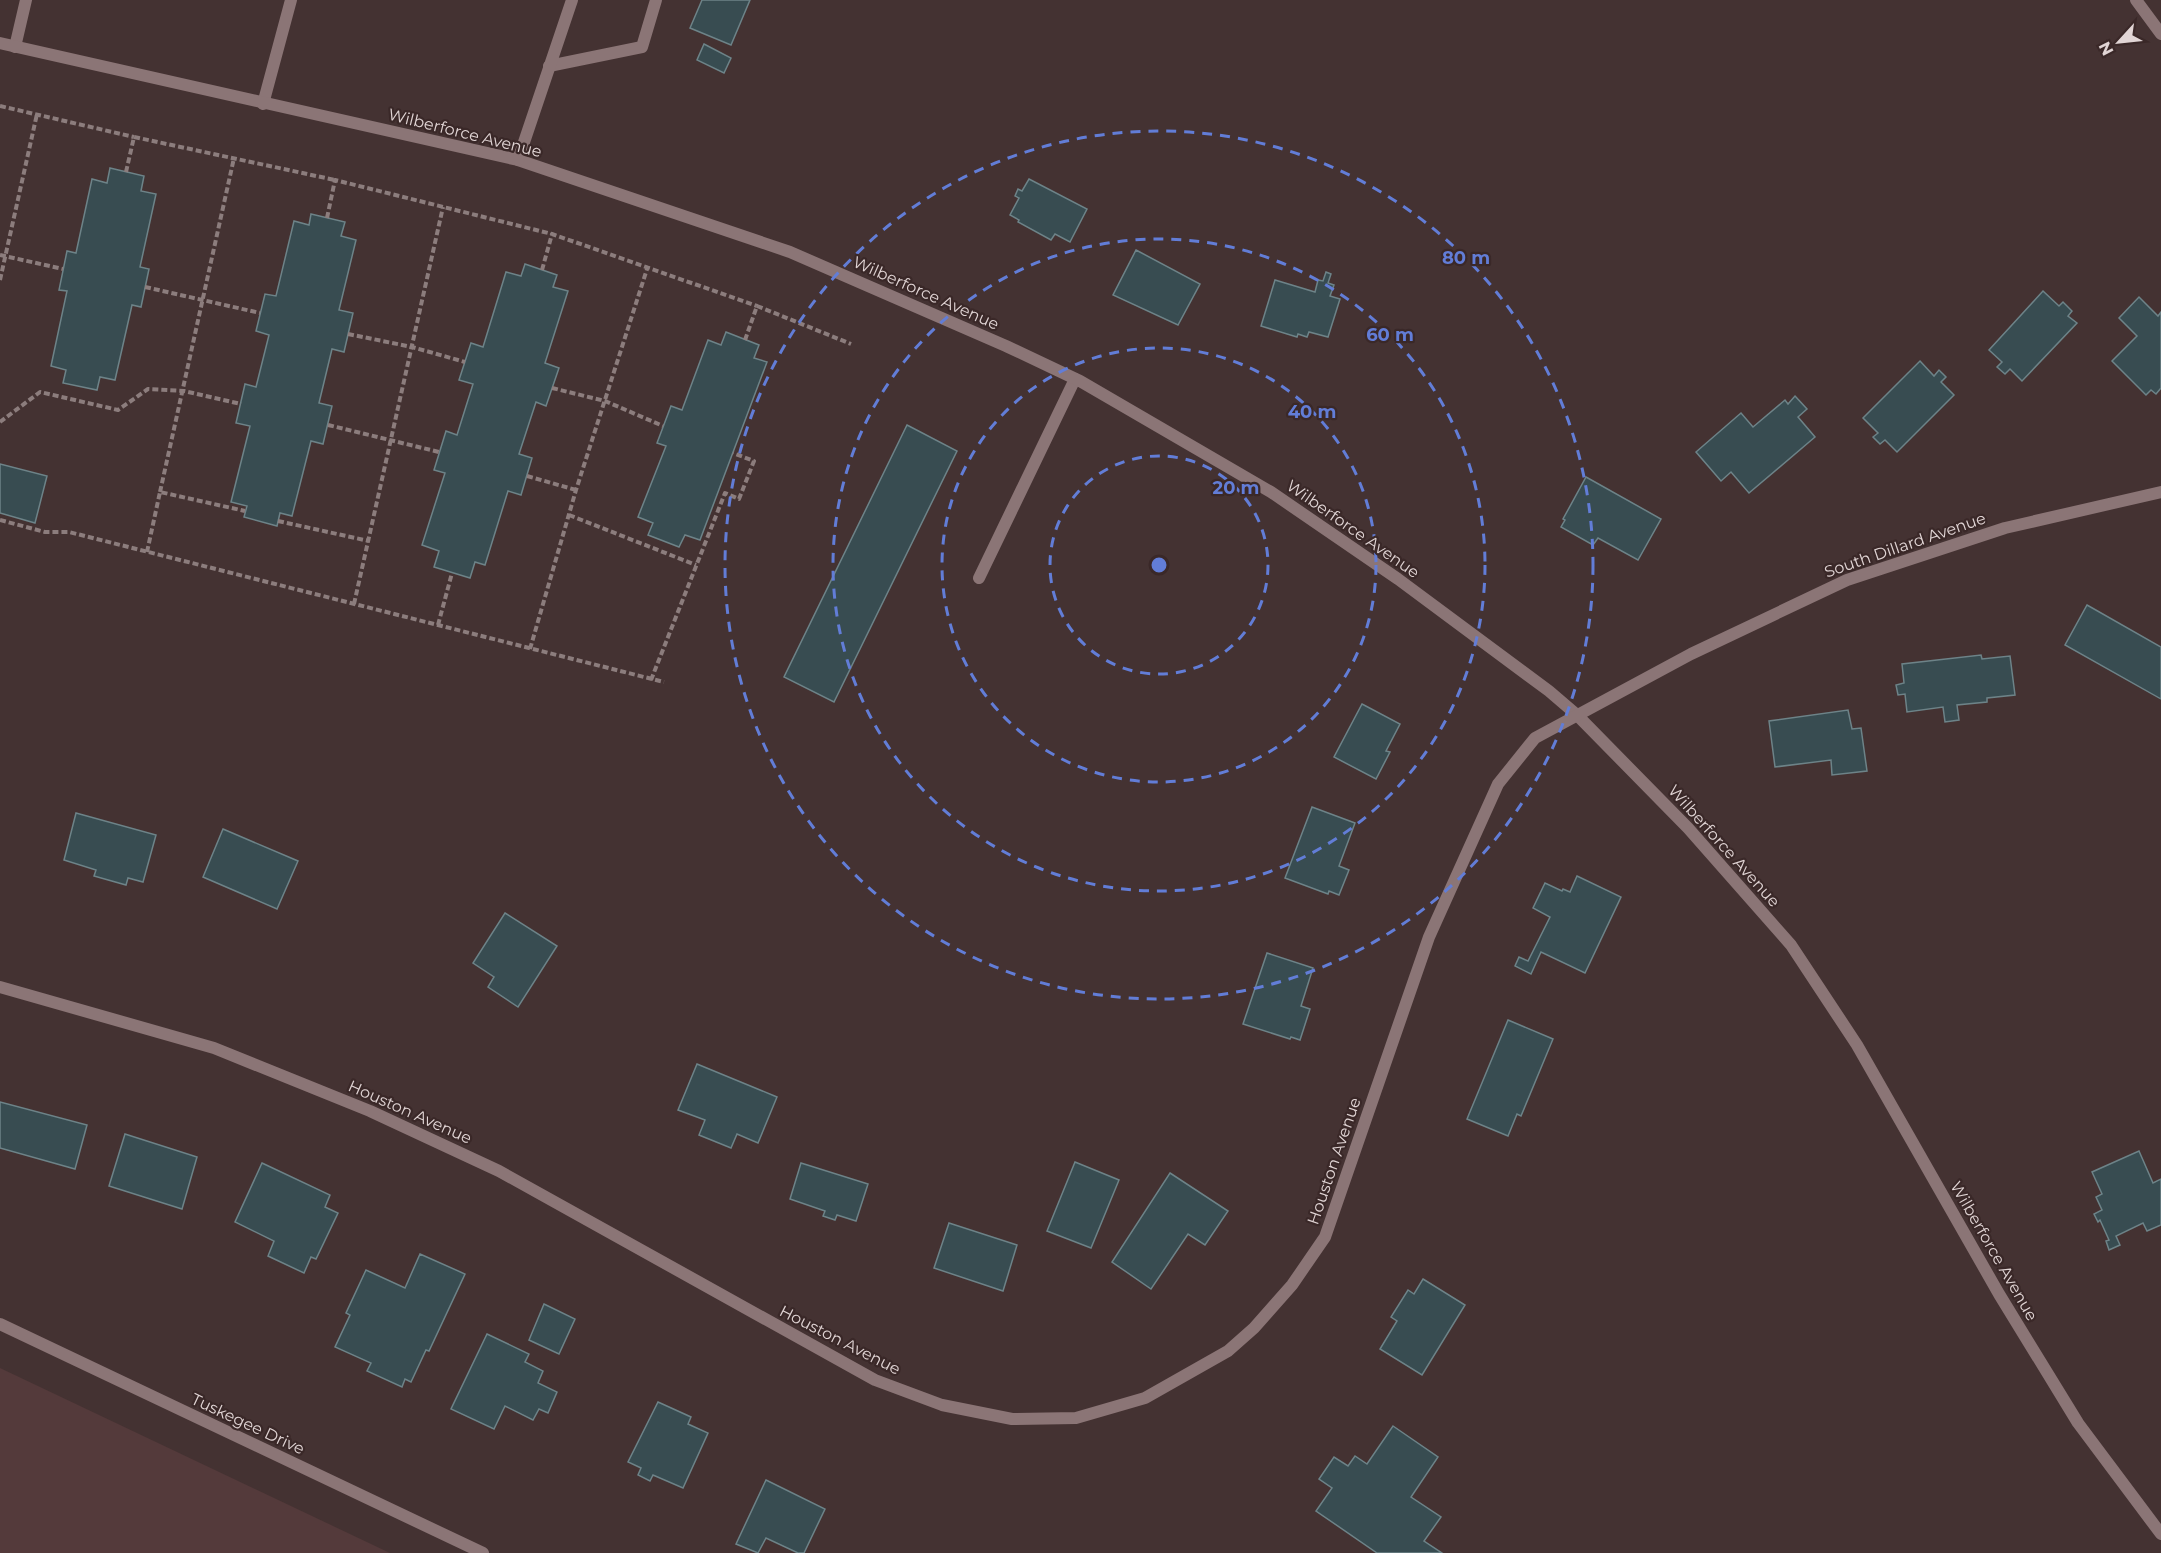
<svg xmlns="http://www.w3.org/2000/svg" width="2161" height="1553" viewBox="0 0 2161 1553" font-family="Montserrat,sans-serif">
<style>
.built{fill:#543a3b}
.building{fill:#384c51;stroke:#6d8388;stroke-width:1.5}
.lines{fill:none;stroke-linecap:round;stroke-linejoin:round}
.path{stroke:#8c7d7d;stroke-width:4;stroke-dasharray:6 3;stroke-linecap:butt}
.service{stroke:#8b7576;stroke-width:12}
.minor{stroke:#8b7576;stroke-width:12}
.tertiary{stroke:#8b7576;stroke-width:12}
.ring{fill:none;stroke:#627dd7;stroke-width:3;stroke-dasharray:10 8}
.labels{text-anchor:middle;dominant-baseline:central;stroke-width:4.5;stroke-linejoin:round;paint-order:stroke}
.street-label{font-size:16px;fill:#e1d5d5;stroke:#3a2828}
.centre{fill:#627dd7;stroke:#3a2828;stroke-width:3}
.ring-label{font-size:18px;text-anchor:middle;font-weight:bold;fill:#627dd7;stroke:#3a2828;stroke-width:4.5;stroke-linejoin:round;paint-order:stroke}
</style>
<rect width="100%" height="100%" fill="#443232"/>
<path class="built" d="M0,1368L390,1553H0Z"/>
<g class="building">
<path d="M702,0H750L731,45L690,28Z"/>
<path d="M704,44L731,58L724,73L697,60Z"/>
<path d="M110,168L144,176L141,191L156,194L140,267L149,269L141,307L132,305L115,380L100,377L97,390L63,383L66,370L51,366L67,291L59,290L67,251L76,253L92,179L107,183Z"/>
<path d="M1029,179L1087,209L1070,242L1055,234L1051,240L1018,222L1019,220L1010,215L1019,198L1015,196L1018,189L1022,191Z"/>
<path d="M311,214L345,222L341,236L356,240L339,310L353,313L344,352L332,349L319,403L332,406L323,444L311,441L292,516L280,513L277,526L244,517L247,506L231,502L250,426L236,423L245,384L256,387L269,335L256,331L265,294L276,296L294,221L309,225Z"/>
<path d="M1136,250L1200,284L1178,325L1113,295Z"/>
<path d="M525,264L557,275L553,287L568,291L545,363L559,368L546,406L536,402L519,454L532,458L521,495L508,491L485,565L475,562L470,578L434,567L439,551L422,545L445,473L434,470L446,431L457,435L473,384L459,380L471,343L483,347L506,272L521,276Z"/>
<path d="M1326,272L1331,274L1328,283L1334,285L1330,296L1340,299L1328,337L1309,332L1307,337L1298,334L1297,337L1261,326L1275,280L1315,292L1318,280L1323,281Z"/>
<path d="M2043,291L2059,306L2063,302L2072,311L2068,316L2077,323L2022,381L2010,369L2005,374L1997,367L2002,362L1989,350Z"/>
<path d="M2139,297L2158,316L2161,312V388L2156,394L2151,390L2146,395L2112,361L2137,336L2119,318Z"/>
<path d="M726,332L759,345L754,358L767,362L700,540L685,535L679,547L648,535L653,523L638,517L666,446L657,443L671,406L682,410L708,340L721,345Z"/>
<path d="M1920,361L1934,376L1939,370L1946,377L1941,382L1954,395L1897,452L1885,440L1880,444L1873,437L1878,433L1863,418Z"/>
<path d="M1795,396L1807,409L1798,417L1815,437L1749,493L1731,472L1721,481L1696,452L1741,413L1753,427L1785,400L1788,404Z"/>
<path d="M907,425L957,451L834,702L784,677Z"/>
<path d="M0,464L47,476L35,523L0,513Z"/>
<path d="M1586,477L1661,519L1638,560L1598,538L1593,545L1561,527L1565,520L1563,519Z"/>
<path d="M2087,605L2161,647V699L2065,645Z"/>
<path d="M1981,655L1982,659L2010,656L2015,695L1987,698V702L1957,705L1959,720L1945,722L1943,707L1907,712L1905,694L1898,695L1896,685L1904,683L1902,664Z"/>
<path d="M1362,704L1400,724L1386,751L1390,752L1376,779L1334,757Z"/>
<path d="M1848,710L1852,729L1861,728L1867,771L1832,775L1831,760L1775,767L1769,721Z"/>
<path d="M1312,807L1355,823L1339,866L1349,870L1339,895L1329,891L1328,894L1285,878Z"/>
<path d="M76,813L156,835L143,882L128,878L126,885L94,876L96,870L64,860Z"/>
<path d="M223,829L298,861L277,909L203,877Z"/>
<path d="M1577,876L1621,897L1585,973L1541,952L1531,974L1515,966L1519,957L1528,961L1550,917L1533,908L1545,883L1562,891L1563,889L1570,892Z"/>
<path d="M505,913L557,946L518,1007L488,987L494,977L473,963Z"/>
<path d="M1267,953L1313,968L1301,1006L1310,1009L1300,1040L1291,1037L1290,1039L1243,1024Z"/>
<path d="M1508,1020L1553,1039L1521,1116L1517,1114L1508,1136L1467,1119Z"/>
<path d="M697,1064L777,1097L758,1143L737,1134L731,1148L699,1135L705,1120L678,1110Z"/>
<path d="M0,1102L87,1125L75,1169L0,1148Z"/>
<path d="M125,1134L197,1157L182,1209L109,1186Z"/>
<path d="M2139,1151L2153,1183L2161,1179V1225L2147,1231L2143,1223L2116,1236L2120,1245L2109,1250L2106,1241L2109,1240L2100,1220L2098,1222L2094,1214L2102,1210L2096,1197L2102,1194L2092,1172Z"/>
<path d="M1075,1162L1119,1180L1091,1248L1047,1231Z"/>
<path d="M262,1163L330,1195L325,1207L338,1213L316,1259L311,1257L304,1273L268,1256L274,1241L235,1222Z"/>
<path d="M801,1163L868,1184L856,1221L837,1215L835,1220L823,1216L825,1211L790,1199Z"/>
<path d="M1170,1173L1228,1211L1205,1245L1188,1234L1151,1289L1112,1262Z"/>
<path d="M949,1223L1017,1245L1003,1291L934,1268Z"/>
<path d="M420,1254L465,1274L429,1351L426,1350L411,1382L405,1379L402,1387L367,1371L371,1363L335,1347L350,1315L346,1313L366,1270L405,1288Z"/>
<path d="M1423,1279L1465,1305L1422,1375L1380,1349L1397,1321L1391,1317L1408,1290L1414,1294Z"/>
<path d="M544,1304L575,1319L559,1354L529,1340Z"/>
<path d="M487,1334L529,1354L525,1362L543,1371L538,1383L557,1392L548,1413L539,1409L533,1420L505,1406L494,1429L451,1409Z"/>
<path d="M658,1402L691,1417L688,1424L708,1433L683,1488L653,1475L650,1481L638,1475L641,1468L628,1462Z"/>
<path d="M1393,1426L1438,1457L1411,1497L1441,1517L1424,1541L1442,1553H1377L1316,1511L1332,1488L1319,1479L1334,1457L1348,1466L1355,1456L1367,1464Z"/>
<path d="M766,1480L825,1509L804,1553H798L766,1538L758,1553L736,1544Z"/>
</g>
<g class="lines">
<g class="path">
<path d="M0,106L134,137"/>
<path d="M126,172L134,137L335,180"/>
<path d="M327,218L335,180L552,234"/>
<path d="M0,255L63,269"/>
<path d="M542,270L552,234L757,306"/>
<path d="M0,280L37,114"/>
<path d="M145,287L260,313"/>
<path d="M348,334L412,347L465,362"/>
<path d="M745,340L757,306L851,344"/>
<path d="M552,388L605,401L663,426"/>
<path d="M0,422L40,392L118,410L148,389L184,391L241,404"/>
<path d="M328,425L439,452"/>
<path d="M527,476L576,490"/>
<path d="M160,492L234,158"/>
<path d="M569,515L696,565"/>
<path d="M0,520L45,532H69L664,682"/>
<path d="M278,521L369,541"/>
<path d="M147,552L160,492L245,511"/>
<path d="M354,604L443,207"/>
<path d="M438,625L452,573"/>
<path d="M530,649L576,490L648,266"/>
<path d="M651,680L725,493L739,499L754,461L733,453"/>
</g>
<g class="service">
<path d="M15,47L26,0"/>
<path d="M549,66L642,47L656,0"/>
<path d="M263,104L291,0"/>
<path d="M979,578L1075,379"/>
</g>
<g class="minor">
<path d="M2136,0L2161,34"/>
<path d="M0,43L518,160L790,252L1006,346L1080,381L1271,492L1398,579L1549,691L1577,715L1688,828L1791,945L1857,1045L1999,1294L2078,1423L2161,1534"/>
<path d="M518,160L572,0"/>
<path d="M0,987L214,1048L370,1111L499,1171L875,1380L942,1405L1012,1419L1076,1418L1145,1398L1228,1351L1254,1328L1292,1285L1325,1237L1429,937L1498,784L1535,738L1691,654L1847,580L2005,528L2161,492"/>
</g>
<path class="tertiary" d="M0,1324L483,1553"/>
</g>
<g class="ring">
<circle cx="1159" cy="565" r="109"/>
<circle cx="1159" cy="565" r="217"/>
<circle cx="1159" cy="565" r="326"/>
<circle cx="1159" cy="565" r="434"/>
</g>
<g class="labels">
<g class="street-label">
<text transform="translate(465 133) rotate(14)">Wilberforce Avenue</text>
<text transform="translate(926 293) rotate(24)">Wilberforce Avenue</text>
<text transform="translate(1353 529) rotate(35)">Wilberforce Avenue</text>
<text transform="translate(1905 545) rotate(-19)">South Dillard Avenue</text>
<text transform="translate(1724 846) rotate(48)">Wilberforce Avenue</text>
<text transform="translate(410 1112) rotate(24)">Houston Avenue</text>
<text transform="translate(1334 1161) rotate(-71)">Houston Avenue</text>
<text transform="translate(1994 1251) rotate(60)">Wilberforce Avenue</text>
<text transform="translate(840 1340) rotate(27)">Houston Avenue</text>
<text transform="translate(248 1424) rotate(25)">Tuskegee Drive</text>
</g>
</g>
<circle cx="1159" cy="565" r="9" class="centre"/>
<g class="ring-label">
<text x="1466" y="264">80 m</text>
<text x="1390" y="341">60 m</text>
<text x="1312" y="418">40 m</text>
<text x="1236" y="494">20 m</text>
</g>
<g transform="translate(2119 42) rotate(243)" stroke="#3a2828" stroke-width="4.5" paint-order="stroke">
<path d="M0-4.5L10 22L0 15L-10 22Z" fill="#e1d5d5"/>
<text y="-9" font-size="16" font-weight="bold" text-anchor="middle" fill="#e1d5d5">N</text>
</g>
</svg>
